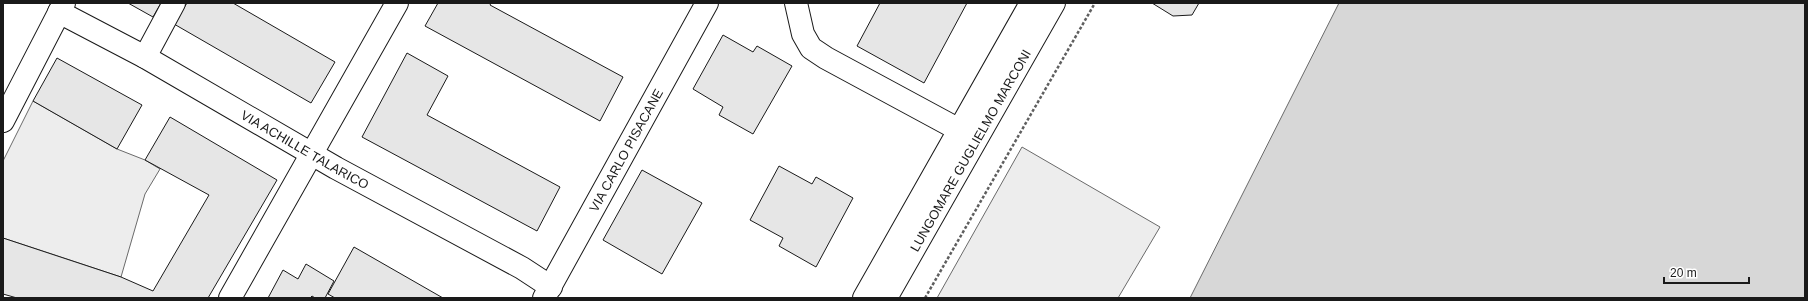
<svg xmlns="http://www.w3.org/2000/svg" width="1808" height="301" viewBox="0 0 1808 301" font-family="Arial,sans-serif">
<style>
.built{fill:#ededed;stroke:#6a6a6a}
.water{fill:#d7d7d7;stroke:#6a6a6a}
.building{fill:#e6e6e6;stroke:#1a1a1a}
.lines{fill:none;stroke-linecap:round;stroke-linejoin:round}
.street-casing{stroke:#1a1a1a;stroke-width:24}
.secondary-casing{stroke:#1a1a1a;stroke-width:24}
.primary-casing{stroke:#1a1a1a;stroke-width:24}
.path{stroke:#5f5f5f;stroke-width:2.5;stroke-dasharray:3 2;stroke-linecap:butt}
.street{stroke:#fff;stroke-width:22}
.secondary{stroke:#fff;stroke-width:22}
.primary{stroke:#fff;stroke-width:22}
.labels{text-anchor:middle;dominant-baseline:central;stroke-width:3;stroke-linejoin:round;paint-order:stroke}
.street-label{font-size:13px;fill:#1a1a1a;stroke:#fff}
</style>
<rect width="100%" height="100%" fill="#fff"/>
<g class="built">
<path d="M33,101L117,149L145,160L160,169L145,194L121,277L3,238V161Z"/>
<path d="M1022,147L1160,227L1118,298H937Z"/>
</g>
<path class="water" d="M1339,3H1805V298H1190Z"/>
<g class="building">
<path d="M128,3H161L153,17Z"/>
<path d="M187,3H233L335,62L311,103L174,24Z"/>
<path d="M438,3H491L490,5L623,77L600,121L425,26Z"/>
<path d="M880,3H967L924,83L857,46Z"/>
<path d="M1152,3H1199L1192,15L1173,16Z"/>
<path d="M723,35L753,52L757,46L792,66L753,134L719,115L723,107L693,89Z"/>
<path d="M407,53L448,76L427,115L560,187L537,231L362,137Z"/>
<path d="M57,58L142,105L117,149L33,101Z"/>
<path d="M170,117L277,180L208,298H17L3,294V238L121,277L153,291L209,195L145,160Z"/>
<path d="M779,166L812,184L816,177L853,198L816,267L779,246L783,238L750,220Z"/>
<path d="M642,170L702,203L662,274L603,240Z"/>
<path d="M354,247L443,298H335L328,294Z"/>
<path d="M306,264L334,281L325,298H315L312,296L310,298H268L283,270L298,279Z"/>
</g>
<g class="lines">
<defs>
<g id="street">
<path d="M796,3L803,34L811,48L826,58L976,139"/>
<path id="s1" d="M59,12L145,57L336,168L522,268L551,287"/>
<path d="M145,57L174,3"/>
<path d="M230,298L397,3"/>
<path id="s2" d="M544,298L707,3"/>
</g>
<path id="secondary" d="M864,298L1031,3"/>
<g id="primary">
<path d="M3,121L64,3"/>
<path id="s3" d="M886,298L1054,3"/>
</g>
</defs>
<use href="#street" class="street-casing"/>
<use href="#secondary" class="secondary-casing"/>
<use href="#primary" class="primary-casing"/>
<path class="path" d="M925,298L1095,3"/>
<use href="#street" class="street"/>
<use href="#secondary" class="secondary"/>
<use href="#primary" class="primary"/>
</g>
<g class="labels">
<g class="street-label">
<text stroke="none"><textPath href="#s1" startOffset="282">VIA ACHILLE TALARICO</textPath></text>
<text stroke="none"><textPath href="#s3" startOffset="170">LUNGOMARE GUGLIELMO MARCONI</textPath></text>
<text stroke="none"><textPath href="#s2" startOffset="169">VIA CARLO PISACANE</textPath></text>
</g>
</g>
<rect width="1808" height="301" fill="none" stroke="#1a1a1a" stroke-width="8"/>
<path d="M1664 277v6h85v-6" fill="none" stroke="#1a1a1a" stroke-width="2"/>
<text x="1670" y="277" font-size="12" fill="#1a1a1a" stroke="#ffffff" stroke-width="3" paint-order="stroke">20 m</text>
</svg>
